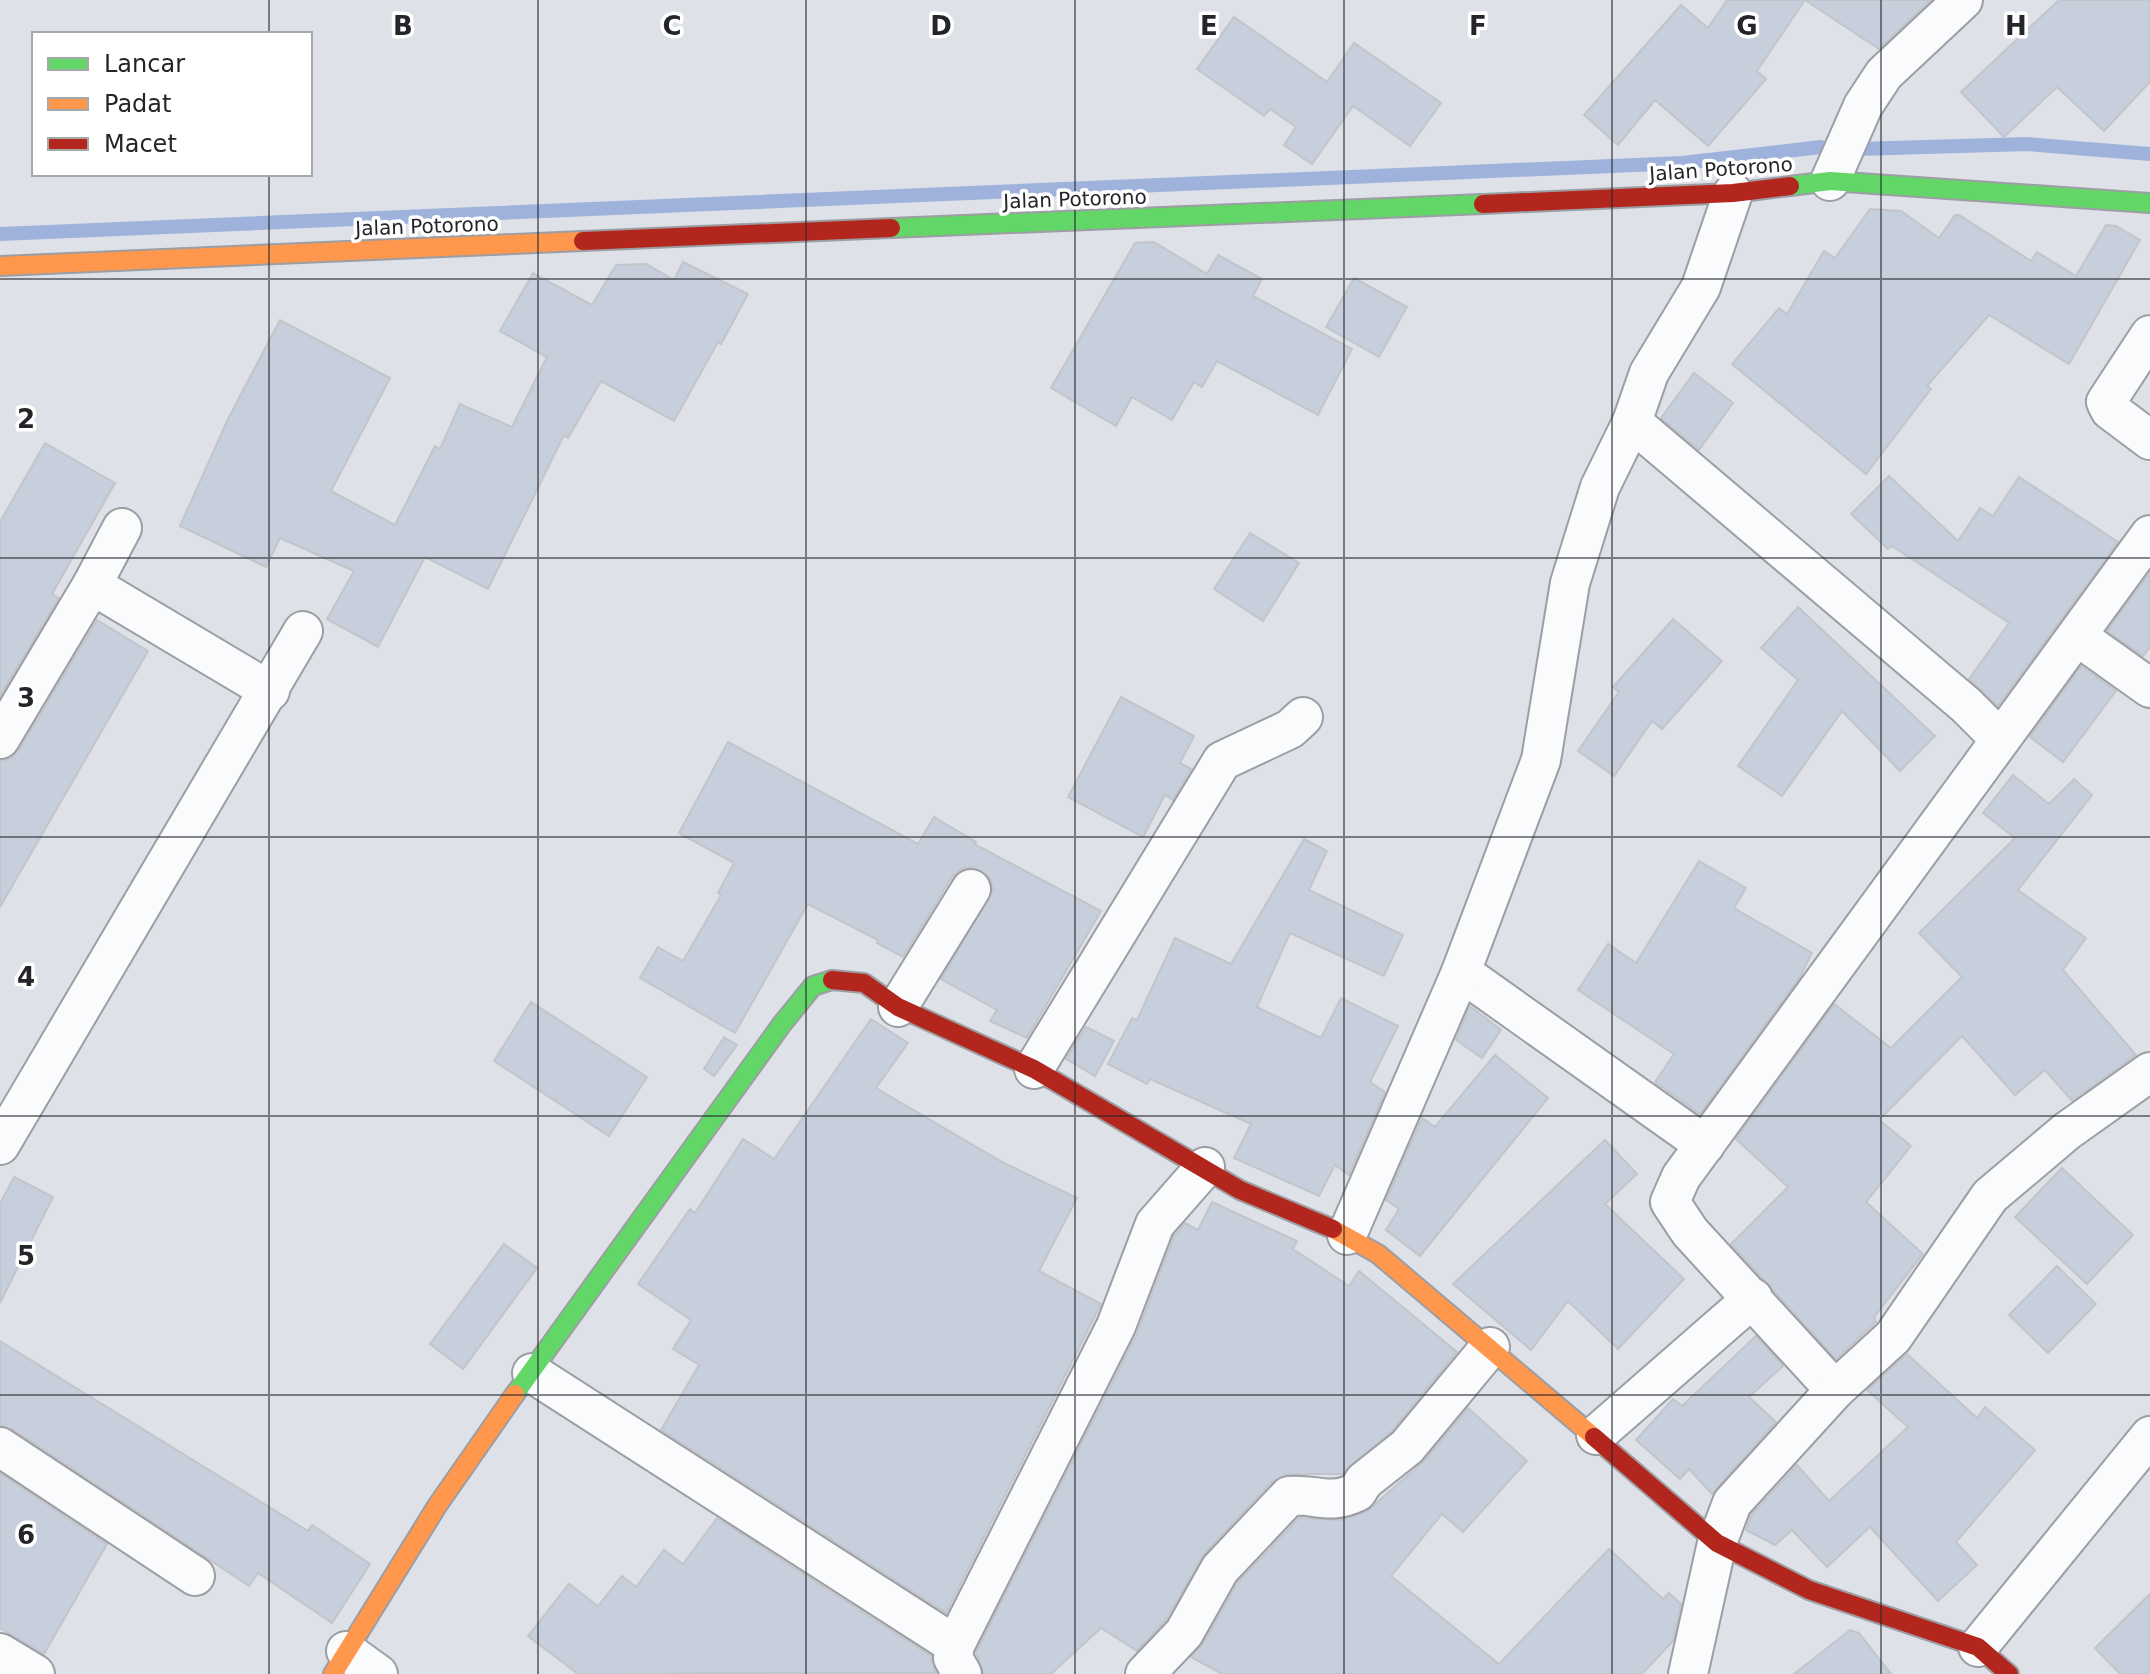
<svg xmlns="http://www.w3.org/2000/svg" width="2150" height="1674" viewBox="0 0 2150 1674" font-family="'DejaVu Sans',sans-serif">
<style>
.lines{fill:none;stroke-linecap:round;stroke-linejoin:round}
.stream{stroke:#9eb2db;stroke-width:14}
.building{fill:#c7cedc;stroke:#c2c5c9;stroke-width:2}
.street-casing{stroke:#9c9ea3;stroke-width:42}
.fast-casing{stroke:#9c9ea3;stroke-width:22}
.slow-casing{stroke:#9c9ea3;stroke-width:22}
.jam-casing{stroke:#9c9ea3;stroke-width:22}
.street{stroke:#fafbfc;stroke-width:38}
.fast{stroke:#63d668;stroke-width:18}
.slow{stroke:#ff974d;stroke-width:18}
.jam{stroke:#b3261e;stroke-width:18}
.grid{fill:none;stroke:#232529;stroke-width:2;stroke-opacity:0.55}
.labels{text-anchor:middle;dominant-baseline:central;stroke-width:7;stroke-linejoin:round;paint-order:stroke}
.street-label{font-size:20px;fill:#232529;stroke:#fff}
.grid-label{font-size:26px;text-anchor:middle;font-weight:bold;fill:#232529;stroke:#fff;stroke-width:7;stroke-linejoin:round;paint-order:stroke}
</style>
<rect width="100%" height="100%" fill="#dee2e8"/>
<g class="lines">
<g class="stream">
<path d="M1858,149L2027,144L2150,154"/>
<path d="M0,234L1682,163L1821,147"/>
</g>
</g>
<g class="building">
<path d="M1727,0H1805L1757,71L1766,79L1708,146L1655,100L1618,145L1584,115L1681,5L1708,28Z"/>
<path d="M1805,0H1931L1879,49Z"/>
<path d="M2059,0H2150V82L2104,131L2057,87L2004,137L1961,92Z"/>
<path d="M1234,17L1327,82L1354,43L1441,103L1410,146L1353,106L1312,164L1284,145L1296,127L1270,109L1264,116L1197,69Z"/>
<path d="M1870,209L1901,211L1939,238L1955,215H1959L2031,261L2037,252L2076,276L2106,225L2116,226L2140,240L2069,364L1989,315L1927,386L1931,389L1866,474L1732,364L1779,308L1787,314L1824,251L1835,258Z"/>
<path d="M1154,242L1207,274L1218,255L1262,279L1253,296L1352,349L1318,415L1217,361L1202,387L1194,382L1172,420L1132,397L1116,426L1051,388L1135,243Z"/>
<path d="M683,262L748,294L721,344L718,342L674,421L601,381L568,438L564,435L488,589L425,557L378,647L327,619L354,571L280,538L266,567L180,526L228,419L280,320L390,378L331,491L395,525L435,446L440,449L460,404L512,427L547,357L500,331L533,273L592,305L616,265L646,264L674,280Z"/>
<path d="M1354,278L1407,307L1379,357L1326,327Z"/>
<path d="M1694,373L1733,403L1699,450L1661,418Z"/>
<path d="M45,443L115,483L52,594L59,598L0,696V522Z"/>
<path d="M1889,476L1958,541L1980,508L1993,516L2019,477L2118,542L1998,706L1969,679L2009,623L1892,546L1888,549L1851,514Z"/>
<path d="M1250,533L1299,563L1263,621L1214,589Z"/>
<path d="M2150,572V647L2143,656L2107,631Z"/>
<path d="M1798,607L1935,736L1900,771L1842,711L1782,796L1738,766L1798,680L1761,648Z"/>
<path d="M1673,619L1722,661L1662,729L1652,721L1614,776L1578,751L1619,692L1613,687Z"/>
<path d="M97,620L148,651L0,907V761L11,758L19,750Z"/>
<path d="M2081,666L2116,691L2063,762L2030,737Z"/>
<path d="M1121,697L1194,736L1180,763L1191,769L1173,800L1165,795L1143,837L1068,797Z"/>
<path d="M728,742L918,844L934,817L976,842L974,844L1101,911L1027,1038L990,1021L997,1010L941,979L993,890L990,878L972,867L961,869L952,877L903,957L877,943L878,940L808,904L735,1033L640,978L658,947L683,961L721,895L718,893L734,863L679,833Z"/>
<path d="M2013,775L2049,804L2074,779L2092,795L2018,890L2086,938L2063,970L2136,1055L2072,1101L2045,1070L2015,1095L1962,1036L1879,1120L1911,1146L1866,1202L1923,1254L1874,1317L1876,1322L1836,1359L1731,1244L1788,1187L1736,1139L1834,1004L1891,1048L1962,977L1919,933L2015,838L1983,813Z"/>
<path d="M1304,839L1327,851L1309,890L1403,935L1384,976L1290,933L1257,1007L1321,1038L1341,998L1398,1026L1370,1082L1385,1092L1349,1175L1335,1165L1319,1196L1234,1158L1251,1124L1150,1079L1147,1084L1108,1064L1132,1018L1137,1020L1175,938L1231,964Z"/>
<path d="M1699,861L1746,888L1734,908L1812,953L1800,977L1700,1114L1655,1082L1674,1054L1578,990L1608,944L1636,963Z"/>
<path d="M531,1002L647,1077L609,1136L494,1061Z"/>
<path d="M1470,1006L1501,1030L1482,1058L1456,1040Z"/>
<path d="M871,1019L908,1043L876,1088L1004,1163L1077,1198L1039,1271L1101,1304L946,1613L661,1430L699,1365L673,1349L691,1320L638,1284L690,1209L695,1213L743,1139L774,1159Z"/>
<path d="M1086,1027L1114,1041L1095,1076L1066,1059Z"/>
<path d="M724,1037L737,1045L714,1076L704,1069Z"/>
<path d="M1495,1055L1548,1098L1420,1256L1386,1230L1399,1209L1386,1200L1422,1118L1435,1127Z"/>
<path d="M1605,1140L1637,1174L1605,1204L1684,1279L1618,1349L1568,1301L1531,1350L1453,1284Z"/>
<path d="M2062,1168L2133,1235L2087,1284L2015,1217Z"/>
<path d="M14,1177L53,1197L0,1303V1204Z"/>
<path d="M1212,1202L1297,1241L1293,1249L1349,1286L1359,1271L1457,1352L1392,1431L1342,1474H1288L1273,1481L1204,1554L1166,1620L1137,1651L1101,1628L1051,1674H984L976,1652L1136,1336L1174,1236L1185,1223L1198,1230Z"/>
<path d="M504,1244L537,1268L463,1369L430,1344Z"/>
<path d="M2057,1266L2096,1304L2048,1353L2009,1315Z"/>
<path d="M1756,1336L1783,1366L1749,1397L1776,1422L1712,1494L1689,1469L1680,1479L1636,1440L1673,1399L1682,1406Z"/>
<path d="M0,1341L308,1531L312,1525L370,1564L332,1623L258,1573L249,1586L12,1429L0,1425Z"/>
<path d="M1907,1354L1977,1418L1985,1407L2035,1450L1956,1542L1977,1565L1938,1601L1870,1527L1827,1567L1792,1530L1775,1545L1746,1530L1751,1515L1797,1465L1829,1501L1908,1427L1867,1390Z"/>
<path d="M1468,1408L1527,1461L1463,1532L1442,1514L1391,1576L1499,1664L1609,1549L1663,1599L1669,1593L1681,1604L1673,1641L1642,1674H1222L1191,1657L1203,1644L1238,1582L1299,1518L1340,1520L1366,1512L1424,1461Z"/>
<path d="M0,1473L107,1544L44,1654L0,1628Z"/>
<path d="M717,1518L931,1656L936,1673L578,1674L528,1636L569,1584L598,1606L622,1576L636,1587L664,1550L683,1564Z"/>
<path d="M2150,1594V1674H2120L2095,1648Z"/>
<path d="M1850,1630L1859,1633L1891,1674H1794Z"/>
</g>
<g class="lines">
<defs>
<g id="street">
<path d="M1830,181L1863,106L1884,74L1963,0"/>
<path d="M2150,335L2106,402L2110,410L2150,440"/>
<path d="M1632,422L1966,705L2000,739"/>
<path d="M92,585L270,691"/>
<path d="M2077,636L2150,688"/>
<path d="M0,739L92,585L122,528"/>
<path d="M1461,972L1705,1145"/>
<path d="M898,1007L971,889"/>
<path d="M1034,1069L1222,761L1290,729L1303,717"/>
<path d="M0,1145L303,631"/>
<path d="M1347,1235L1461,972L1541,760L1570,583L1600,487L1632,422L1649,373L1701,287L1733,193"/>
<path d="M532,1373L955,1645"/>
<path d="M1835,1390L1690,1232L1670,1202L1681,1177L2150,535"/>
<path d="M1596,1435L1753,1298"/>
<path d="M0,1447L195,1576"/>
<path d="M1978,1647L2150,1436"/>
<path d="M346,1651L378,1674"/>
<path d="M0,1653L35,1674"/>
<path d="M962,1674L953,1658L955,1645L1116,1326L1155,1224L1205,1167"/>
<path d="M1145,1674L1184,1633L1220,1569L1289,1496C1316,1493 1328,1506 1357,1492L1364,1481L1407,1447L1490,1347"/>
<path d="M1688,1674L1717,1543L1732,1503L1835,1390L1893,1337L1990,1196L2067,1131L2150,1072"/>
</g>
<g id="fast">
<path d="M1790,186L1830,181L2150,203"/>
<path d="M891,228L1483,204"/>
<path d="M515,1394L782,1024L813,986L832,980"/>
</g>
<g id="slow">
<path d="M0,266L583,241"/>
<path d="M1333,1229L1378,1254L1594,1437"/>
<path d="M333,1674L437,1506L515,1394"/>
</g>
<g id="jam">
<path d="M1483,204L1733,193L1790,186"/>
<path d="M583,241L891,228"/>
<path d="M832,980L864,983L898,1007L1034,1069L1240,1190L1333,1229"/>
<path d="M1594,1437L1717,1543L1809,1590L1978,1647L2009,1674"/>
</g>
</defs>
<use href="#street" class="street-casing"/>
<use href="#fast" class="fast-casing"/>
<use href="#slow" class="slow-casing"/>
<use href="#jam" class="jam-casing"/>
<use href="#street" class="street"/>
<use href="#fast" class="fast"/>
<use href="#slow" class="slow"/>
<use href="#jam" class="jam"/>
</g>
<path class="grid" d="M269,0V34M538,0V1674M806,0V1674M1075,0V1674M1344,0V1674M1612,0V1674M1881,0V1674M269,174V1674M0,279H2150M0,558H2150M0,837H2150M0,1116H2150M0,1395H2150"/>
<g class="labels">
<g class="street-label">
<text transform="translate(1721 169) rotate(-4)">Jalan Potorono</text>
<text transform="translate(1075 199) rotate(-2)">Jalan Potorono</text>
<text transform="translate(427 226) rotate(-2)">Jalan Potorono</text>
</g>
</g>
<g class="grid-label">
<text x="403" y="35">B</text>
<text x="672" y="35">C</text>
<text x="941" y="35">D</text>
<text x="1209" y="35">E</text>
<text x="1478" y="35">F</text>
<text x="1747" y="35">G</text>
<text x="2016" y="35">H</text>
<text x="26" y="428">2</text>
<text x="26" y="707">3</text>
<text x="26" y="986">4</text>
<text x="26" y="1265">5</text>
<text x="26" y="1544">6</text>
</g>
<rect x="32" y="32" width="280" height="144" fill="#ffffff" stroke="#a7a8a9" stroke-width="2"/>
<rect x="48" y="58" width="40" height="12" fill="#63d668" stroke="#a7a8a9" stroke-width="2"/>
<text x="104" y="72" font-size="24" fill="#232529">Lancar</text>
<rect x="48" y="98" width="40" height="12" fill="#ff974d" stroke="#a7a8a9" stroke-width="2"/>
<text x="104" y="112" font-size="24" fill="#232529">Padat</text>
<rect x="48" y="138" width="40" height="12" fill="#b3261e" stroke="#a7a8a9" stroke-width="2"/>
<text x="104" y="152" font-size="24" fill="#232529">Macet</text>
</svg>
